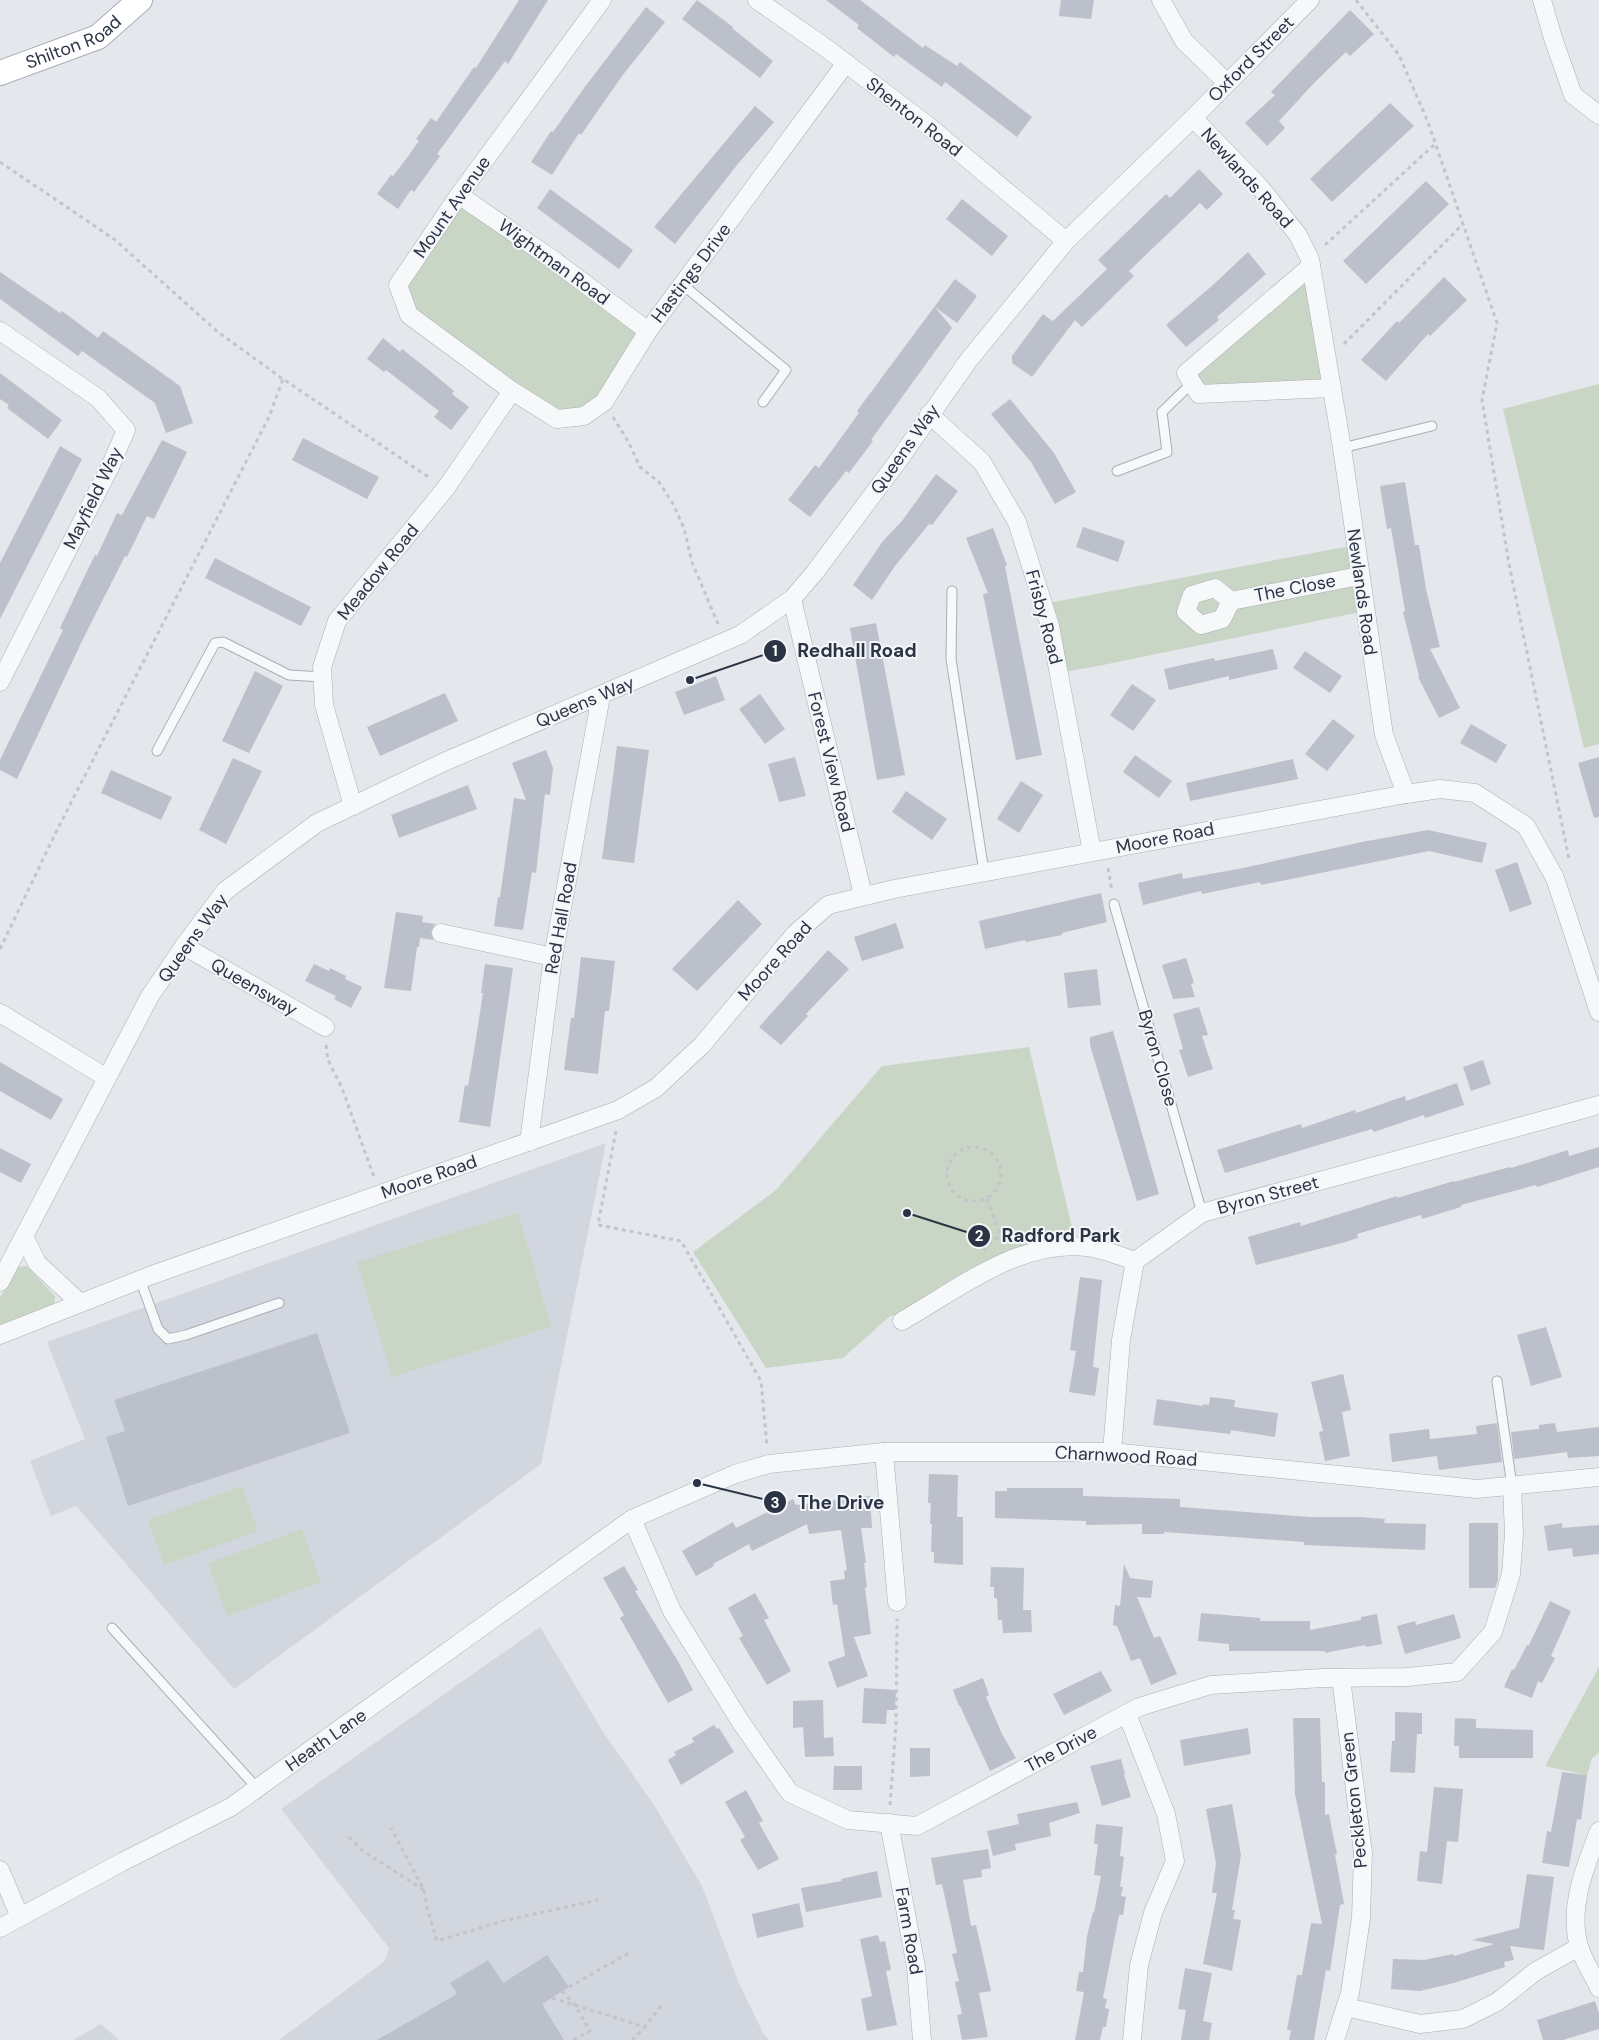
<svg xmlns="http://www.w3.org/2000/svg" width="1599" height="2040" viewBox="0 0 1599 2040" font-family="'DM Sans',sans-serif">
<style>
.built{fill:#d2d6de}
.green{fill:#c9d6c5}
.building{fill:#bbc0ca}
.lines{fill:none;stroke-linecap:round;stroke-linejoin:round}
.lane-casing{stroke:#a9aeb7;stroke-width:11}
.street-casing{stroke:#a9aeb7;stroke-width:19}
.secondary-casing{stroke:#a9aeb7;stroke-width:26}
.path{stroke:#c2c5cb;stroke-width:3;stroke-dasharray:4 4;stroke-linecap:butt}
.lane{stroke:#f7f8fa;stroke-width:9}
.street{stroke:#f7f8fa;stroke-width:18}
.secondary{stroke:#fff;stroke-width:24}
.labels{text-anchor:middle;dominant-baseline:central;stroke-width:4;stroke-linejoin:round;paint-order:stroke}
.street-label{font-size:18px;fill:#2b3445;stroke:#f4f6f9}
.leader{fill:none;stroke:#2b3445;stroke-width:2}
.callout-dot{fill:#2b3445;stroke:#f4f6f9;stroke-width:2}
.mark-label{font-size:15px;text-anchor:middle;font-weight:bold;fill:#fff}
.callout-label{font-size:19px;text-anchor:middle;font-weight:bold;fill:#2b3445;stroke:#f4f6f9;stroke-width:4;stroke-linejoin:round;paint-order:stroke}
</style>
<rect width="100%" height="100%" fill="#e4e7ec"/>
<g class="built">
<path d="M606,1143L541,1464L234,1689L76,1506L51,1516L30,1461L85,1439L47,1342Z"/>
<path d="M540,1627L605,1735L654,1805L702,1886L738,1981L763,2033L769,2040H279L385,1961L389,1948L281,1809Z"/>
<path d="M101,2024L119,2040H73Z"/>
</g>
<g class="green">
<path d="M459,195L648,331L604,402L557,419L409,315L398,285Z"/>
<path d="M1310,259L1332,388L1199,394L1186,373Z"/>
<path d="M1599,384V744L1584,748L1503,409Z"/>
<path d="M1350,546L1365,611L1098,666L1064,672L1043,604Z"/>
<path d="M1029,1047L1074,1236L1001,1255L897,1315L890,1316L843,1358L766,1368L693,1252L776,1190L882,1066Z"/>
<path d="M518,1213L551,1327L392,1377L357,1262Z"/>
<path d="M27,1266L55,1296L54,1310L0,1330V1298L16,1267Z"/>
<path d="M242,1486L258,1531L164,1565L148,1520Z"/>
<path d="M302,1529L321,1582L227,1616L208,1563Z"/>
<path d="M1599,1667V1753L1592,1758L1587,1775L1545,1766Z"/>
</g>
<g class="building">
<path d="M519,0H548L508,64L505,61L437,154L440,156L414,192L411,190L398,209L377,194L391,175L393,176L406,159L419,141L416,139L431,118L436,122L474,67L476,68Z"/>
<path d="M697,0L733,27L732,28L773,61L760,78L682,19Z"/>
<path d="M826,0H860L923,48L925,45L957,66L960,62L1032,117L1017,137L945,82L942,87L896,54L894,57L857,28L859,25Z"/>
<path d="M1061,0H1094L1091,19L1059,16Z"/>
<path d="M646,7L665,22L622,76L581,135L579,133L552,175L531,162L551,131L553,132L584,88Z"/>
<path d="M1350,10L1374,34L1350,56L1346,52L1314,83L1279,121L1285,128L1267,146L1245,123L1275,95L1271,92Z"/>
<path d="M1390,103L1414,126L1332,202L1310,179Z"/>
<path d="M755,106L774,122L737,165L675,244L654,227Z"/>
<path d="M1199,169L1223,194L1207,210L1200,203L1129,271L1134,276L1082,327L1075,320L1032,377L1012,363V356L1043,314L1053,321L1107,269L1098,260L1166,194L1170,198Z"/>
<path d="M1426,181L1449,204L1366,284L1343,261Z"/>
<path d="M550,189L633,250L619,269L537,208Z"/>
<path d="M962,199L1008,236L992,256L946,219Z"/>
<path d="M1248,252L1266,274L1217,317L1219,320L1186,347L1166,325L1213,285Z"/>
<path d="M0,272L60,313L62,311L98,338L103,331L180,386L193,423L166,433L155,403L82,351L78,356L0,299Z"/>
<path d="M1444,277L1467,300L1430,336L1428,334L1386,381L1361,360L1397,321L1399,323Z"/>
<path d="M955,279L977,296L957,323L935,307L952,328L871,440L873,441L849,473L846,471L810,517L788,500L815,465L819,468L859,413L857,411Z"/>
<path d="M383,338L400,352L402,349L430,371L454,391L452,394L469,407L451,430L434,417L439,411L386,370L384,372L367,359Z"/>
<path d="M0,373L62,420L48,439L7,408L9,405L0,399Z"/>
<path d="M1010,399L1054,453L1076,492L1055,504L1031,462L991,414Z"/>
<path d="M303,438L379,477L367,499L292,460Z"/>
<path d="M162,440L187,452L154,519L147,516L127,557L125,556L83,639L17,779L0,770V760L63,630L60,628L88,569L95,555L97,556L117,513L122,515Z"/>
<path d="M60,446L82,459L0,619V563Z"/>
<path d="M936,474L958,491L932,525L929,524L895,566L872,600L853,585L883,541L902,521Z"/>
<path d="M1405,482L1415,545H1419L1426,589L1440,647L1430,649L1460,708L1439,718L1418,677L1419,676L1403,612L1405,611L1391,528L1387,529L1380,486Z"/>
<path d="M1083,527L1125,541L1118,562L1076,547Z"/>
<path d="M993,528L1007,565L1005,566L1042,755L1016,760L983,594L988,593L966,538Z"/>
<path d="M215,558L311,607L301,626L205,578Z"/>
<path d="M876,623L905,775L877,780L850,628Z"/>
<path d="M1273,649L1278,669L1229,680V676L1169,690L1164,669L1214,658L1215,661Z"/>
<path d="M1305,651L1342,676L1330,693L1293,668Z"/>
<path d="M255,671L283,686L249,753L222,741Z"/>
<path d="M716,676L725,700L684,715L675,692Z"/>
<path d="M1132,684L1156,700L1133,731L1110,715Z"/>
<path d="M445,693L458,721L380,756L367,727Z"/>
<path d="M760,694L785,729L765,744L739,709Z"/>
<path d="M1333,719L1355,736L1327,771L1305,754Z"/>
<path d="M1471,724L1507,745L1496,763L1460,743Z"/>
<path d="M617,746L649,750L634,863L602,859Z"/>
<path d="M546,750L553,768L550,795L545,794L536,873L532,872L523,930L494,926L498,897H500L514,798L526,800L512,763Z"/>
<path d="M1135,755L1172,781L1159,798L1123,772Z"/>
<path d="M795,757L806,796L779,802L768,764Z"/>
<path d="M1599,757V817L1594,818L1578,763Z"/>
<path d="M233,758L262,771L226,844L199,830Z"/>
<path d="M1293,759L1298,779L1190,801L1186,783Z"/>
<path d="M111,770L172,797L161,820L101,793Z"/>
<path d="M1021,781L1043,795L1019,833L997,819Z"/>
<path d="M468,785L477,809L399,838L391,815Z"/>
<path d="M906,791L947,819L932,840L892,812Z"/>
<path d="M1428,830L1487,843L1482,863L1429,851L1261,885L1260,882L1202,894L1201,891L1143,905L1138,883L1182,873L1183,879L1243,868L1362,842Z"/>
<path d="M1517,862L1532,904L1510,912L1495,870Z"/>
<path d="M1101,893L1107,922L1062,933V935L1026,942L1025,940L985,949L979,921Z"/>
<path d="M738,900L762,924L697,991L672,969Z"/>
<path d="M396,912L423,916L422,922L435,924L431,931L433,940L420,938L419,947H417L411,991L384,988Z"/>
<path d="M896,923L904,948L862,961L854,937Z"/>
<path d="M828,950L849,969L806,1014L808,1016L781,1045L759,1027Z"/>
<path d="M581,957L615,961L609,1011H605L598,1074L564,1070L571,1018H574Z"/>
<path d="M1186,958L1194,983L1191,984L1195,997L1173,999L1162,965Z"/>
<path d="M314,964L329,971L330,968L346,976L345,979L362,987L351,1008L334,999L336,996L305,981Z"/>
<path d="M485,964L513,968L490,1127L459,1122L465,1085L468,1086L474,1051L483,993H481Z"/>
<path d="M1097,969L1101,1005L1068,1008L1064,973Z"/>
<path d="M1199,1007L1208,1035L1202,1036L1213,1069L1188,1077L1179,1050L1183,1049L1173,1014Z"/>
<path d="M1113,1031L1159,1194L1137,1201L1090,1045V1037Z"/>
<path d="M1483,1060L1491,1084L1471,1091L1463,1067Z"/>
<path d="M0,1062L63,1099L51,1120L0,1091Z"/>
<path d="M1457,1083L1464,1105L1425,1118L1424,1115L1374,1132L1372,1129L1225,1173L1217,1150L1301,1124L1302,1128L1355,1110L1356,1113L1405,1096L1406,1101Z"/>
<path d="M1599,1147V1167L1537,1187L1536,1185L1461,1205V1207L1422,1219L1421,1215L1357,1234L1358,1238L1342,1243L1256,1265L1248,1237L1300,1222L1301,1226L1397,1196V1198L1454,1181V1182L1510,1167L1511,1168L1568,1150L1569,1156Z"/>
<path d="M0,1148L31,1164L21,1183L0,1172Z"/>
<path d="M1080,1277L1102,1280L1093,1367L1099,1368L1095,1396L1069,1392L1076,1351L1070,1350Z"/>
<path d="M1546,1327L1562,1377L1531,1386L1517,1335Z"/>
<path d="M317,1333L350,1433L128,1506L106,1437L125,1431L114,1400Z"/>
<path d="M1343,1374L1351,1410L1342,1412L1350,1456L1325,1461L1319,1432L1323,1431L1311,1382Z"/>
<path d="M1210,1397L1235,1400L1234,1407L1278,1413L1275,1437L1231,1430L1230,1434L1153,1425L1157,1399L1203,1406V1404L1209,1405Z"/>
<path d="M1497,1423L1502,1462L1439,1470L1437,1456L1392,1462L1389,1434L1429,1429L1430,1439L1477,1434L1476,1426Z"/>
<path d="M1555,1423L1557,1432L1599,1427V1456L1568,1458L1567,1452L1514,1459L1511,1432L1539,1429V1425Z"/>
<path d="M929,1474L958,1475L957,1517H963V1565L934,1563V1552H931L932,1524H930L931,1503H928Z"/>
<path d="M1007,1488H1083V1496L1180,1499V1507L1310,1517H1360L1385,1519L1384,1523L1426,1524L1425,1550L1304,1545V1542L1164,1532V1534H1142V1524L1086,1525V1521L995,1518V1491H1007Z"/>
<path d="M870,1496L872,1528H861L866,1563H864L867,1587L865,1588L871,1634L854,1637L868,1676L837,1688L828,1662L845,1656L837,1604L833,1605L830,1581L845,1579L844,1571L847,1570L841,1530L809,1534L807,1524L752,1551L749,1544L713,1564L714,1566L696,1576L682,1551L733,1522L736,1528L793,1499L796,1505Z"/>
<path d="M1469,1523H1498V1580L1495,1588H1469Z"/>
<path d="M1562,1523V1528L1599,1525V1554L1573,1557L1572,1548L1548,1551L1544,1526Z"/>
<path d="M1124,1564L1130,1578L1153,1581L1151,1598L1137,1597L1154,1638L1160,1636L1177,1674L1151,1685L1140,1658L1131,1661L1117,1626L1113,1625L1115,1605L1120,1606Z"/>
<path d="M624,1566L638,1590L635,1591L679,1663L693,1690L668,1703L620,1618L624,1615L603,1578Z"/>
<path d="M991,1567L1024,1568L1023,1610H1031L1032,1632L1003,1633L1002,1620H998L997,1598H994V1587H990Z"/>
<path d="M755,1593L769,1618L764,1620L791,1671L767,1685L739,1638L743,1636L728,1608Z"/>
<path d="M1550,1601L1571,1611L1551,1656L1555,1658L1542,1683L1538,1681L1532,1698L1504,1687L1512,1669L1514,1670L1527,1645H1529Z"/>
<path d="M1201,1613L1260,1618V1621H1310V1630L1361,1620V1617L1377,1614L1382,1644L1366,1647L1365,1645L1325,1653V1651H1229V1644L1198,1641Z"/>
<path d="M1454,1614L1461,1638L1405,1654L1397,1626L1415,1621L1416,1625Z"/>
<path d="M1101,1671L1112,1691L1064,1715L1053,1694Z"/>
<path d="M983,1678L989,1695L986,1697L1002,1734L1016,1758L990,1771L960,1706H959L953,1690Z"/>
<path d="M864,1688L896,1690L895,1710H887L886,1724L862,1723Z"/>
<path d="M823,1700L824,1738L833,1737L834,1756L805,1757L803,1727L793,1728V1701Z"/>
<path d="M1395,1712L1422,1713V1734H1417L1415,1773L1390,1772L1392,1741H1395Z"/>
<path d="M1293,1718H1320L1322,1782H1325V1815L1329,1814L1332,1830L1337,1854L1335,1855L1344,1904L1340,1905L1330,1971L1326,1970L1314,2040H1289L1291,2030H1287L1297,1975H1302L1311,1923L1322,1924L1295,1794Z"/>
<path d="M1455,1718L1476,1719V1728L1533,1730V1758H1459V1746H1454Z"/>
<path d="M714,1725L717,1729L719,1728L734,1752L681,1785L668,1760L676,1755L674,1752L694,1742L692,1738Z"/>
<path d="M1248,1728L1251,1754L1184,1766L1180,1740Z"/>
<path d="M910,1748H930V1776L910,1777Z"/>
<path d="M1121,1759L1125,1774L1124,1775L1131,1797L1102,1806L1090,1766Z"/>
<path d="M834,1766H862V1790H833Z"/>
<path d="M1562,1772L1587,1775L1581,1820L1577,1819L1569,1867L1542,1863L1547,1831L1551,1832Z"/>
<path d="M1434,1787L1463,1789L1458,1842L1447,1841L1442,1884L1417,1881L1420,1851L1427,1852Z"/>
<path d="M746,1790L763,1821L759,1823L779,1859L758,1870L740,1840L745,1837L725,1802Z"/>
<path d="M1077,1802L1080,1813L1049,1823L1051,1836L1015,1844L1016,1850L993,1856L987,1831L1019,1824L1017,1814Z"/>
<path d="M1232,1804L1241,1855L1232,1910H1235L1233,1919L1241,1920L1232,1971L1203,1964L1217,1893H1212L1216,1863L1206,1809Z"/>
<path d="M1096,1824L1123,1827L1120,1856L1124,1857L1120,1887H1123L1121,1896L1126,1897L1123,1915H1119L1103,1998L1107,1999L1105,2008L1109,2009L1106,2027H1103L1100,2040H1075L1084,1992L1076,1991L1079,1972H1083L1087,1936L1093,1912L1094,1913L1101,1876L1094,1875L1098,1844H1094Z"/>
<path d="M988,1849L991,1868L981,1870L982,1877L963,1880L971,1926L976,1925L991,1991L979,1993L988,2037L962,2040L957,2015L962,2014L955,1982L959,1981L952,1954L957,1953L942,1884L936,1885L931,1858Z"/>
<path d="M877,1871L882,1897L806,1912L801,1888L842,1881L841,1879Z"/>
<path d="M1527,1874L1554,1877L1544,1950L1510,1946L1514,1960L1504,1962L1505,1967L1454,1983L1420,1991L1391,1989L1393,1959L1424,1960L1453,1954L1454,1956L1494,1944L1472,1940L1519,1928Z"/>
<path d="M799,1903L804,1927L757,1938L752,1914Z"/>
<path d="M878,1935L880,1942L885,1941L891,1970L886,1971L897,2025L867,2031L861,1999L872,1996L860,1939Z"/>
<path d="M547,1955L569,1987L542,2004L564,2040H377L457,1994L450,1983L488,1960L503,1983Z"/>
<path d="M1185,1968L1212,1973L1203,2021L1212,2023L1209,2040H1181L1186,2010L1178,2009Z"/>
<path d="M1595,2001L1599,2013V2029L1563,2040H1543L1537,2020Z"/>
</g>
<g class="lines">
<defs>
<g id="lane">
<path d="M683,285L786,370L763,402"/>
<path d="M1342,448L1432,426"/>
<path d="M1117,471L1167,452L1162,412L1192,383"/>
<path d="M952,591L951,659L984,872"/>
<path d="M157,751L215,643L223,642L289,675L323,677"/>
<path d="M1114,904L1202,1213"/>
<path d="M140,1279L158,1329L168,1339L186,1335L279,1303"/>
<path d="M1497,1381L1512,1486"/>
<path d="M112,1628L257,1788"/>
</g>
<g id="street">
<path d="M602,0L459,195L398,285L409,315L512,391L557,419L584,416L604,402L648,331L846,63"/>
<path d="M757,0L826,48L927,125L1066,241"/>
<path d="M1161,0L1184,41L1227,83"/>
<path d="M1542,0L1553,38L1573,95L1599,115"/>
<path d="M1193,118L1259,186L1298,235L1310,259L1342,448L1384,735L1406,794"/>
<path d="M459,195L552,259L648,331"/>
<path d="M1311,266L1186,373L1199,394L1332,388"/>
<path d="M0,331L98,398L126,430L110,467L0,682"/>
<path d="M929,414L982,462L1017,522L1050,626L1092,852"/>
<path d="M792,599L863,895"/>
<path d="M1231,601L1215,588L1192,595L1186,612L1201,625L1222,619L1231,601L1359,576"/>
<path d="M353,806L324,705L322,667L337,621L446,488L512,391"/>
<path d="M441,933L553,957"/>
<path d="M184,946L325,1027"/>
<path d="M0,1013L107,1078"/>
<path d="M529,1142L553,957L601,696"/>
<path d="M24,1236L37,1263L80,1303"/>
<path d="M0,1282L150,996L184,946L225,891L317,823L444,762L740,635L792,599L815,572L898,461L968,361L1066,241L1193,118L1310,0"/>
<path d="M902,1321C958,1289 1020,1239 1087,1247C1103,1249 1120,1256 1135,1261"/>
<path d="M0,1335L152,1275L618,1110L656,1088L702,1045L795,934L828,905L894,889L1406,794L1440,789L1475,793L1526,826L1555,878L1599,1012"/>
<path d="M884,1452L897,1602"/>
<path d="M1112,1452L1121,1340L1135,1261L1202,1213L1599,1105"/>
<path d="M632,1519L672,1611L740,1721L790,1793L848,1820L917,1826L1139,1707L1211,1685L1323,1678L1407,1677L1457,1672L1493,1632L1511,1574L1514,1534L1512,1486"/>
<path d="M1127,1714L1166,1814L1175,1861L1153,1913L1139,1965L1132,2040"/>
<path d="M889,1823L916,1967L922,2040"/>
<path d="M1599,1831C1585,1867 1568,1908 1579,1946C1583,1960 1593,1975 1599,1988"/>
<path d="M0,1870L20,1917"/>
<path d="M0,1928L122,1862L231,1807L632,1519L735,1474L769,1464L884,1452H1112L1477,1489L1599,1477"/>
<path d="M1346,2007L1420,2024L1463,2019L1497,2002L1536,1971L1579,1947"/>
<path d="M1335,2040L1350,1993L1361,1918L1363,1853L1341,1678"/>
</g>
<g id="secondary">
<path id="s1" d="M0,73L98,37L140,0"/>
</g>
</defs>
<use href="#lane" class="lane-casing"/>
<use href="#street" class="street-casing"/>
<use href="#secondary" class="secondary-casing"/>
<g class="path">
<path d="M1356,0L1399,55L1428,122L1497,323L1482,400L1509,564L1569,859"/>
<path d="M0,162L114,239L218,332L283,379L430,478"/>
<path d="M1325,245L1435,144"/>
<path d="M1344,344L1463,224"/>
<path d="M613,417L629,443L640,467L659,482L673,504L684,528L692,562L718,624"/>
<path d="M1108,868L1112,891"/>
<path d="M0,949L58,828L269,417L283,379"/>
<path d="M326,1045L328,1060L342,1088L374,1177"/>
<path d="M616,1131L598,1225L681,1241L761,1381L767,1446"/>
<circle cx="974" cy="1174" r="27"/>
<path d="M987,1199L1001,1236"/>
<path d="M983,1250C992,1238 1006,1233 1021,1235"/>
<path d="M890,1805L896,1724L897,1619"/>
<path d="M349,1837L363,1851L424,1890L391,1828"/>
<path d="M424,1890L427,1907L437,1941L503,1921L598,1900"/>
<path d="M569,1987L629,1953"/>
<path d="M562,1991L575,2005L590,2031L573,2040"/>
<path d="M552,1998L645,2027L661,2006"/>
<path d="M632,2040L645,2027"/>
</g>
<use href="#lane" class="lane"/>
<use href="#street" class="street"/>
<use href="#secondary" class="secondary"/>
</g>
<g class="labels">
<g class="street-label">
<text stroke="none"><textPath href="#s1" startOffset="80">Shilton Road</textPath></text>
<text transform="translate(1251 59) rotate(-45)">Oxford Street</text>
<text transform="translate(914 117) rotate(38)">Shenton Road</text>
<text transform="translate(1247 178) rotate(48)">Newlands Road</text>
<text transform="translate(452 207) rotate(-55)">Mount Avenue</text>
<text transform="translate(554 262) rotate(36)">Wightman Road</text>
<text transform="translate(691 273) rotate(-53)">Hastings Drive</text>
<text transform="translate(905 449) rotate(-55)">Queens Way</text>
<text transform="translate(93 498) rotate(-64)">Mayfield Way</text>
<text transform="translate(378 572) rotate(-51)">Meadow Road</text>
<text transform="translate(1295 588) rotate(-11)">The Close</text>
<text transform="translate(1362 592) rotate(82)">Newlands Road</text>
<text transform="translate(1044 617) rotate(75)">Frisby Road</text>
<text transform="translate(585 702) rotate(-23)">Queens Way</text>
<text transform="translate(831 762) rotate(76)">Forest View Road</text>
<text transform="translate(1165 838) rotate(-11)">Moore Road</text>
<text transform="translate(561 918) rotate(-80)">Red Hall Road</text>
<text transform="translate(193 938) rotate(-54)">Queens Way</text>
<text transform="translate(775 961) rotate(-48)">Moore Road</text>
<text transform="translate(254 987) rotate(30)">Queensway</text>
<text transform="translate(1158 1058) rotate(74)">Byron Close</text>
<text transform="translate(429 1177) rotate(-19)">Moore Road</text>
<text transform="translate(1268 1195) rotate(-15)">Byron Street</text>
<text transform="translate(1126 1456) rotate(3)">Charnwood Road</text>
<text transform="translate(326 1740) rotate(-35)">Heath Lane</text>
<text transform="translate(1061 1749) rotate(-28)">The Drive</text>
<text transform="translate(1354 1800) rotate(-96)">Peckleton Green</text>
<text transform="translate(909 1931) rotate(80)">Farm Road</text>
</g>
</g>
<path class="leader" d="M690 680L775 651M907 1213L979 1236M697 1483L775 1502"/>
<g class="callout-dot">
<circle cx="690" cy="680" r="5"/>
<circle cx="907" cy="1213" r="5"/>
<circle cx="697" cy="1483" r="5"/>
<circle cx="775" cy="651" r="12"/>
<circle cx="979" cy="1236" r="12"/>
<circle cx="775" cy="1502" r="12"/>
</g>
<g class="mark-label">
<text x="775" y="656">1</text>
<text x="979" y="1241">2</text>
<text x="775" y="1508">3</text>
</g>
<g class="callout-label">
<text x="857" y="657">Redhall Road</text>
<text x="1061" y="1242">Radford Park</text>
<text x="841" y="1509">The Drive</text>
</g>
</svg>
